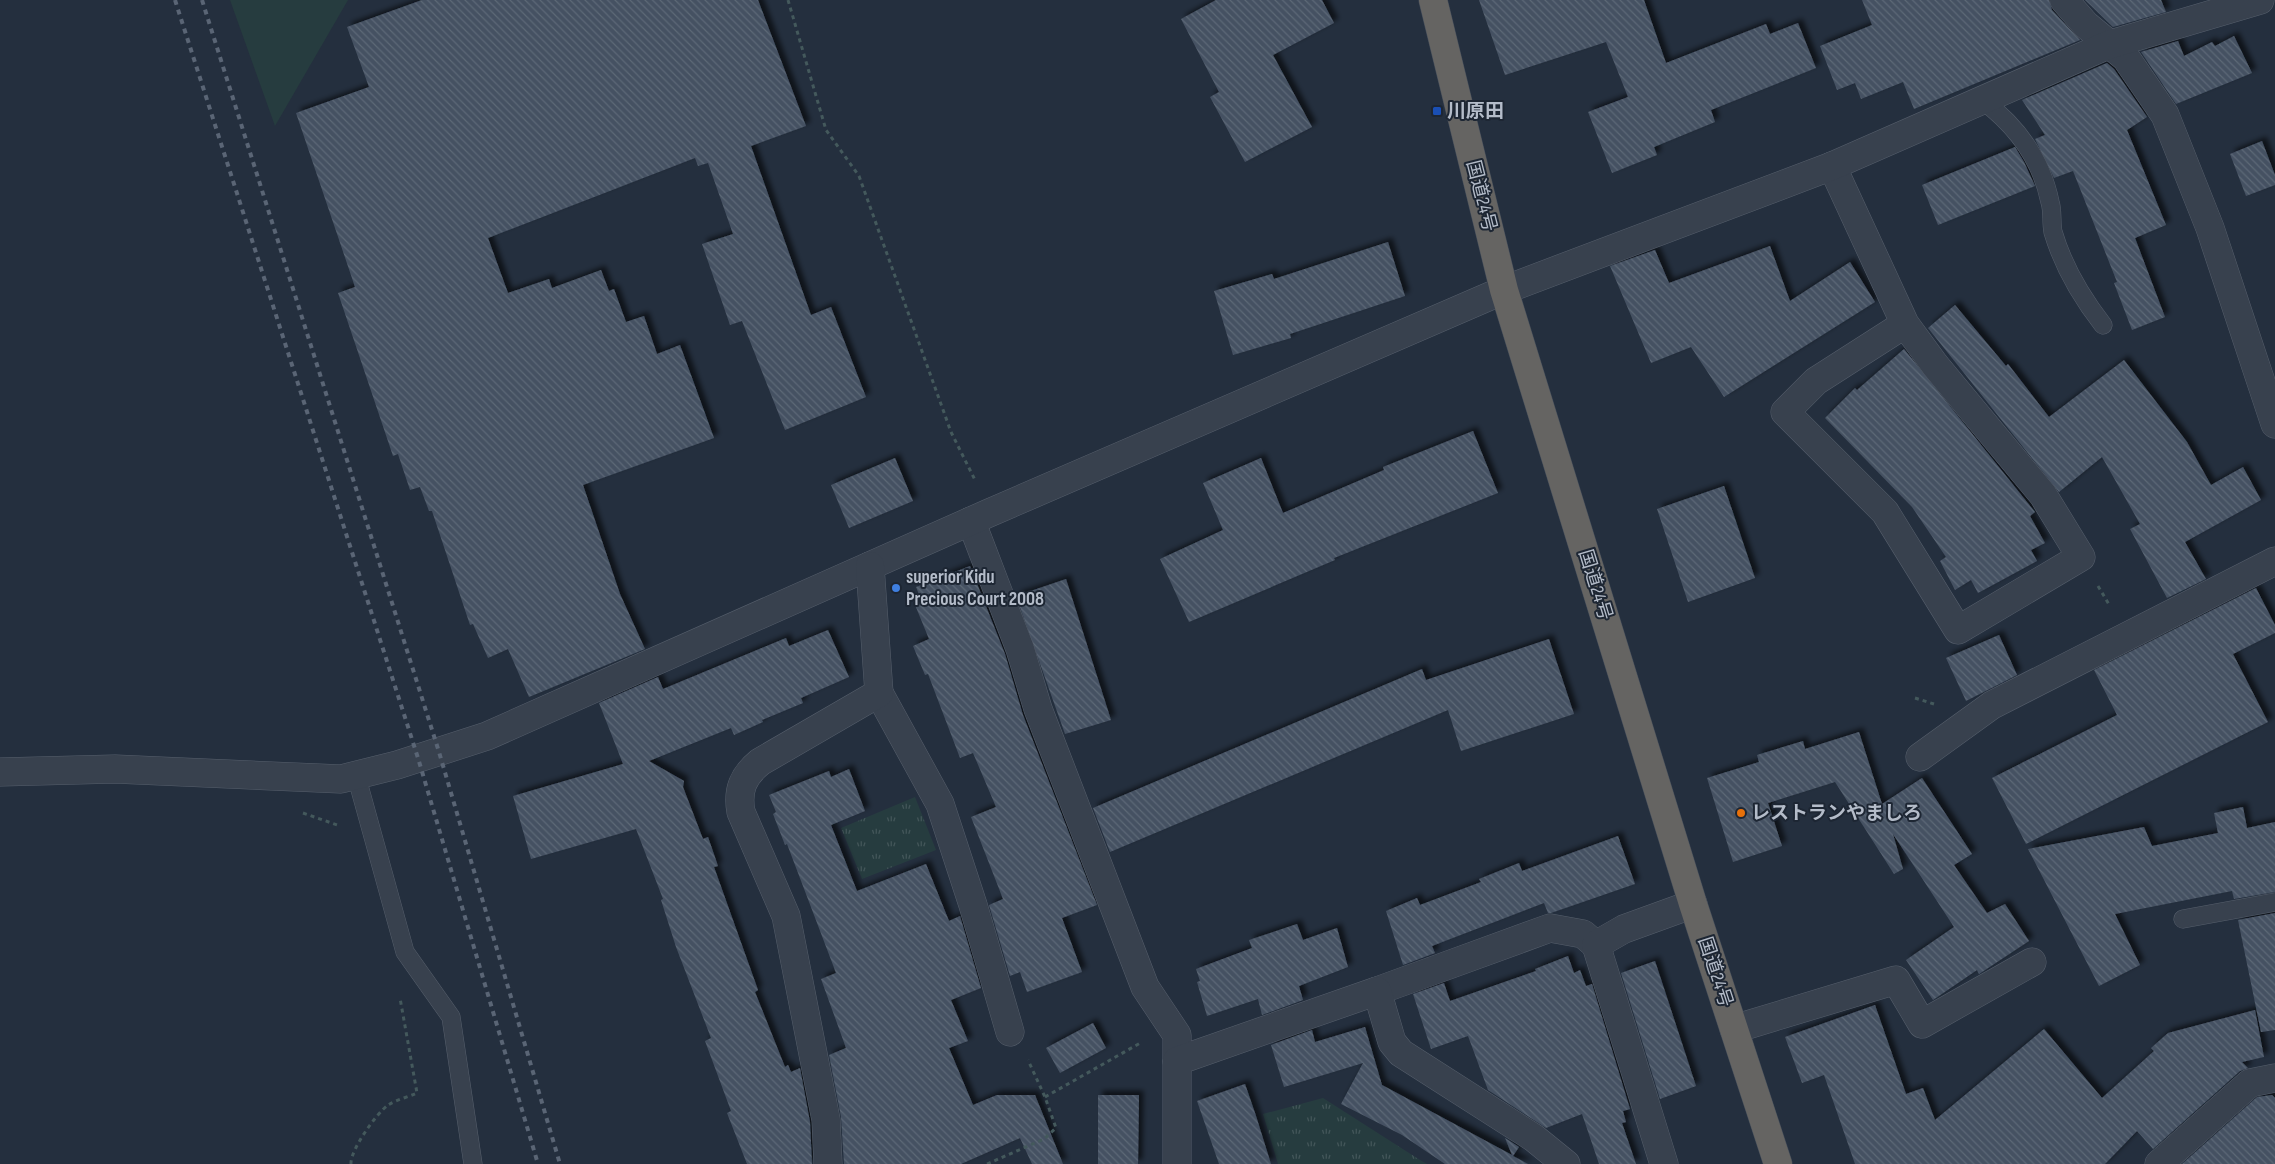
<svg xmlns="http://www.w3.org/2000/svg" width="2275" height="1164" viewBox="0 0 2275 1164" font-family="'Sofia Sans Condensed','Noto Sans JP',sans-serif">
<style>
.grass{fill:#263c3f}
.park{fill:url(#park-tufts)}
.building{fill:url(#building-back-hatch);filter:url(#shadow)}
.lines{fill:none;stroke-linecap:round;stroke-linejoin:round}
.service-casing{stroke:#565f6c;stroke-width:19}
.minor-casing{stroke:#565f6c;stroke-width:29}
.trunk-casing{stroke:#434c59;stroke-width:29}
.path{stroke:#44595c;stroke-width:3;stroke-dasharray:4 4;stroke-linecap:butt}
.service{stroke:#38414e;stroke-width:18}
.minor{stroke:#38414e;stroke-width:28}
.trunk{stroke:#656462;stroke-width:28}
.rail{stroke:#5a6575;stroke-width:4;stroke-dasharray:5 5;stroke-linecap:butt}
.transit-dot{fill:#1a4fb4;stroke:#1d2633;stroke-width:2}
.shop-dot{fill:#3f7fe0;stroke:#1d2633;stroke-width:2}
.food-dot{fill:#e8710a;stroke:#1d2633;stroke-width:2}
.labels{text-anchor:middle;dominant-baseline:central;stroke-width:4;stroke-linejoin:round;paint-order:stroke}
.poi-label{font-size:19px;font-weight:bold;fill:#b4bcc9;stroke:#1d2633;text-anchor:start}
.street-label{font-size:19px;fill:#b4bcc9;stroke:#1d2633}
</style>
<defs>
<pattern id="park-tufts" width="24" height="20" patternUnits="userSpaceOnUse" patternTransform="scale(1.25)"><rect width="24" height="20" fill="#263c3f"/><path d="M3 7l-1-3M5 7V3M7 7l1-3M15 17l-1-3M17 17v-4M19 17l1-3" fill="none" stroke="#435659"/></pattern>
<pattern id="building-back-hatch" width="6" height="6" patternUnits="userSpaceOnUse" patternTransform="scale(1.25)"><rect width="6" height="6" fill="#455162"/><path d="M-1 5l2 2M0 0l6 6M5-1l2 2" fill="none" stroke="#5d6877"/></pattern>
<filter id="shadow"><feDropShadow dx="4.5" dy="-4.5" stdDeviation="2.5" flood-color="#0009"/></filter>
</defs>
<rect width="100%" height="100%" fill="#242f3e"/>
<path class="grass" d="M230,0H348L275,126Z"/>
<g class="park">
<path d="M915,797L936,850L862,879L841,828Z"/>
<path d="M1323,1098L1420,1160L1427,1164H1278L1263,1114Z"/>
</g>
<g class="building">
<path d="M422,0H758L806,126L751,146L811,315L831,307L866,397L785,430L742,321L730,325L702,244L733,234L708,163L698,166L695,158L488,238L508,293L549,279L552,288L601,270L609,291L614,289L626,322L644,316L657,354L680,345L714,438L583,485L620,594L645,649L529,697L508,649L488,658L473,624L470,625L432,511H429L420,487L410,490L398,454L393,456L338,293L355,287L296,113L369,87L347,27Z"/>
<path d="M1216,0H1322L1334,23L1273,55L1312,127L1245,162L1210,97L1219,92L1181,19Z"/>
<path d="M1479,0H1644L1666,63L1766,24L1770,34L1798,23L1816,68L1711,110L1715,122L1654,147L1657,155L1612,173L1588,112L1628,97L1606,42L1505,75Z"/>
<path d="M1862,0H2049L2052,10L2080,40L1914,109L1903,82L1861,99L1855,83L1837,90L1820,46L1872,25Z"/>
<path d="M2085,0H2161L2166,12L2113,27Z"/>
<path d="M2234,36L2252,73L2176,104L2141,52L2178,41L2184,56L2212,42L2215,46Z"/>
<path d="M2107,63L2114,69L2147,117L2127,130L2166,225L2135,238L2165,317L2132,330L2114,283L2117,282L2073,171L2054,178L2035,139L2045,135L2022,100Z"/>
<path d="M2262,141L2275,175V185L2246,196L2230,154Z"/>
<path d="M2015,147L2024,162L2035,186L1938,225L1922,185Z"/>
<path d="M1388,242L1405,296L1290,334L1291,338L1233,355L1214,291L1272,274L1274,279Z"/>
<path d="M1770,246L1790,301L1850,262L1875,302L1724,397L1691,347L1651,363L1610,266L1655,250L1669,283Z"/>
<path d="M1955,305L2006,366L2008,364L2049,417L2124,360L2187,442L2211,485L2243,467L2261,500L2185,542L2206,579L2167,598L2130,529L2140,524L2102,457L2059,492L1928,328Z"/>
<path d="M1904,349L2035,512L2030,516L2045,543L2031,550L2037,561L1978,593L1971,580L1955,590L1940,561L1946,557L1912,507L1825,418L1855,388L1857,390Z"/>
<path d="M1473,431L1498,493L1334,558L1335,560L1189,622L1160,559L1223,530L1203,483L1261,458L1283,513L1384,470L1383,467Z"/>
<path d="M895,458L913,501L849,528L831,485Z"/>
<path d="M1724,486L1755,578L1688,602L1657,509Z"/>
<path d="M970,566L1005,654L1023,715L1097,905L1062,918L1082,972L1027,992L1020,972L1010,976L989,905L1003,899L971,817L996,807L973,753L960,758L928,674L925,675L913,646L929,639L913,600L920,597L916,587Z"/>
<path d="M1066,579L1111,720L1065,734L1016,596Z"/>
<path d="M2256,588L2275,625V633L2233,654L2268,722L2026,844L1992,778L2117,715L2094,670Z"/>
<path d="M828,630L849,677L801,698L803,703L762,720L763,722L734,735L731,728L649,761L684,781L683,787L703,839L708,837L718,866L714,867L758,990L755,992L785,1067L788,1065L791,1072L800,1068L810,1122L812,1164H747L727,1113L731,1111L705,1041L711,1038L676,947L661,900L663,899L636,829L531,859L513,796L623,764L599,703L658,677L663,689L786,638L789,646Z"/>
<path d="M1999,635L2017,675L1966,701L1946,658Z"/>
<path d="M1549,639L1574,714L1461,751L1448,710L1110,852L1093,808L1422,669L1426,680Z"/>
<path d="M1859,732L1882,804L1922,778L1972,854L1954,865L1987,913L2005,904L2029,941L1979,974L1977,970L1933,1000L1906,960L1954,927L1893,834L1903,869L1894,874L1835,782L1768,803L1782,846L1733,862L1707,778L1759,762L1757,755L1803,741L1805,749Z"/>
<path d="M849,769L865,811L831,825L857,891L926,864L949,921L960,916L981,988L951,1000L968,1041L949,1048L973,1105L997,1095H1035L1063,1164H1032L1020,1138L961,1164H844L841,1117L829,1055L846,1048L821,979L836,973L787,844L785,845L773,814L776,812L769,795L829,771L831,777Z"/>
<path d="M2243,807L2247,828L2275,822V892L2234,899L2232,891L2115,914L2140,965L2099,986L2028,849L2144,827L2152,846L2218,833L2214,813Z"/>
<path d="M1618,836L1635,884L1551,913H1548L1544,903L1432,946L1435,953L1403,965L1386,911L1417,898L1420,905L1481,882L1479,879L1519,863L1522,871Z"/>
<path d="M2275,913V1030L2261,1032L2238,920Z"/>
<path d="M1297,924L1303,940L1337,928L1348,967L1299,986L1303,1000L1262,1015L1258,999L1207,1016L1197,982L1200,981L1196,969L1252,948L1249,940Z"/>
<path d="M1568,956L1574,973L1580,970L1586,986L1592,984L1630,1109L1623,1111L1626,1122L1622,1123L1636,1164H1599L1582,1114L1546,1128L1488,1090L1468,1036L1431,1049L1413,994L1444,983L1450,1001L1536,971L1535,969Z"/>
<path d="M1655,961L1696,1086L1660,1099L1621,973Z"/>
<path d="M1875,1005L1906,1094L1923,1088L1935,1120L2044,1029L2102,1098L2154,1051L2151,1048L2168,1033L2255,1010L2264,1057L2242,1062L2248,1068L2240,1071L2153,1149L2137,1131L2105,1164H1855L1824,1075L1802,1083L1785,1037Z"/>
<path d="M1093,1023L1106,1048L1060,1073L1046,1048Z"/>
<path d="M1365,1027L1382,1085L1512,1155L1505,1138L1519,1147L1513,1156L1528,1164H1445L1402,1135L1341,1104L1363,1063L1284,1087L1271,1045L1312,1030L1315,1042Z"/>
<path d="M1245,1084L1256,1116L1271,1164H1219L1197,1101Z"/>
<path d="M1098,1095H1139L1138,1164H1098Z"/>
<path d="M2272,1095L2275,1098V1164H2182L2257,1097Z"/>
</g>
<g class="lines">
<defs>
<g id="service">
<path d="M1982,100C2017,126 2041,158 2050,202C2053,211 2051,222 2053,232C2063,266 2082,298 2103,325"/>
<path d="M356,775L405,952L451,1017L473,1164"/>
<path d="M2183,919L2275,902"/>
</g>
<g id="minor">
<path d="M2064,0L2086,25L2126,58L2165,115L2210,228L2275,424"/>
<path d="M1832,166L1905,324L1935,365L2043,495L2081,557L1958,630L1885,512L1785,412L1816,381L1905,324"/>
<path d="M971,521L1020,649L1038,709L1145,987L1177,1035V1061"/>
<path d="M879,693L940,804L973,905L1010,1032"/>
<path d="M1920,757L1992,705L2275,561"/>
<path d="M0,772L115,769L341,779L397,765L487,736L989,513L1504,290L1832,166L2108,45L2260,0"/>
<path d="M1377,991L1550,928L1583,934L1596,945"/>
<path d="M1734,1029L1896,980L1922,1024L2032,962"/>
<path d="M828,1164L826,1120L786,916L741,812C737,790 743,776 760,762L879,693L870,566"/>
<path d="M1177,1164V1061L1377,991L1392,1042L1401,1053L1534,1138L1566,1164"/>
<path d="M1664,1164L1596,945L1624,929L1693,904"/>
<path d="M2159,1164L2250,1083L2275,1078"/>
</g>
<path id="trunk" d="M1433,0L1504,290L1693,904L1778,1164"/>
</defs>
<use href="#service" class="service-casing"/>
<use href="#minor" class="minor-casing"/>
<use href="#trunk" class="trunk-casing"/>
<g class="path">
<path d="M788,0L826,130L859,176L951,432L976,482"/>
<path d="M2098,586L2110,606"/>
<path d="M1915,698L1934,704"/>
<path d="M303,813L340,826"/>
<path d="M1045,1097L1142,1042"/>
<path d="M351,1164C350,1150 377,1113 388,1105C396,1100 408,1097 417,1093L400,998"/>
<path d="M987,1164L1044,1139L1056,1128L1045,1097L1028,1060"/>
</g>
<use href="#service" class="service"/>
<use href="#minor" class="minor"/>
<use href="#trunk" class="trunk"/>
<g class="rail">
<path d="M175,0L418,758L538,1164"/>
<path d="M202,0L439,752L560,1164"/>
</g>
</g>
<rect class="transit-dot" x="1432" y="106" width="10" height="10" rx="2.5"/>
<circle class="shop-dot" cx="896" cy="588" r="5"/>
<circle class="food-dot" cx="1741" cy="813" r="5"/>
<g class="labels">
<g class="poi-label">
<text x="1447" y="111">川原田</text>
<text x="906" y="577">superior Kidu<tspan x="906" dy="22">Precious Court 2008</tspan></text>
<text x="1751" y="813">レストランやましろ</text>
</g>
<g class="street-label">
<text transform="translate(1481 196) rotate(76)">国道24号</text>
<text transform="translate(1595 585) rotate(73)">国道24号</text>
<text transform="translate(1715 972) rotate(72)">国道24号</text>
</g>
</g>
</svg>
